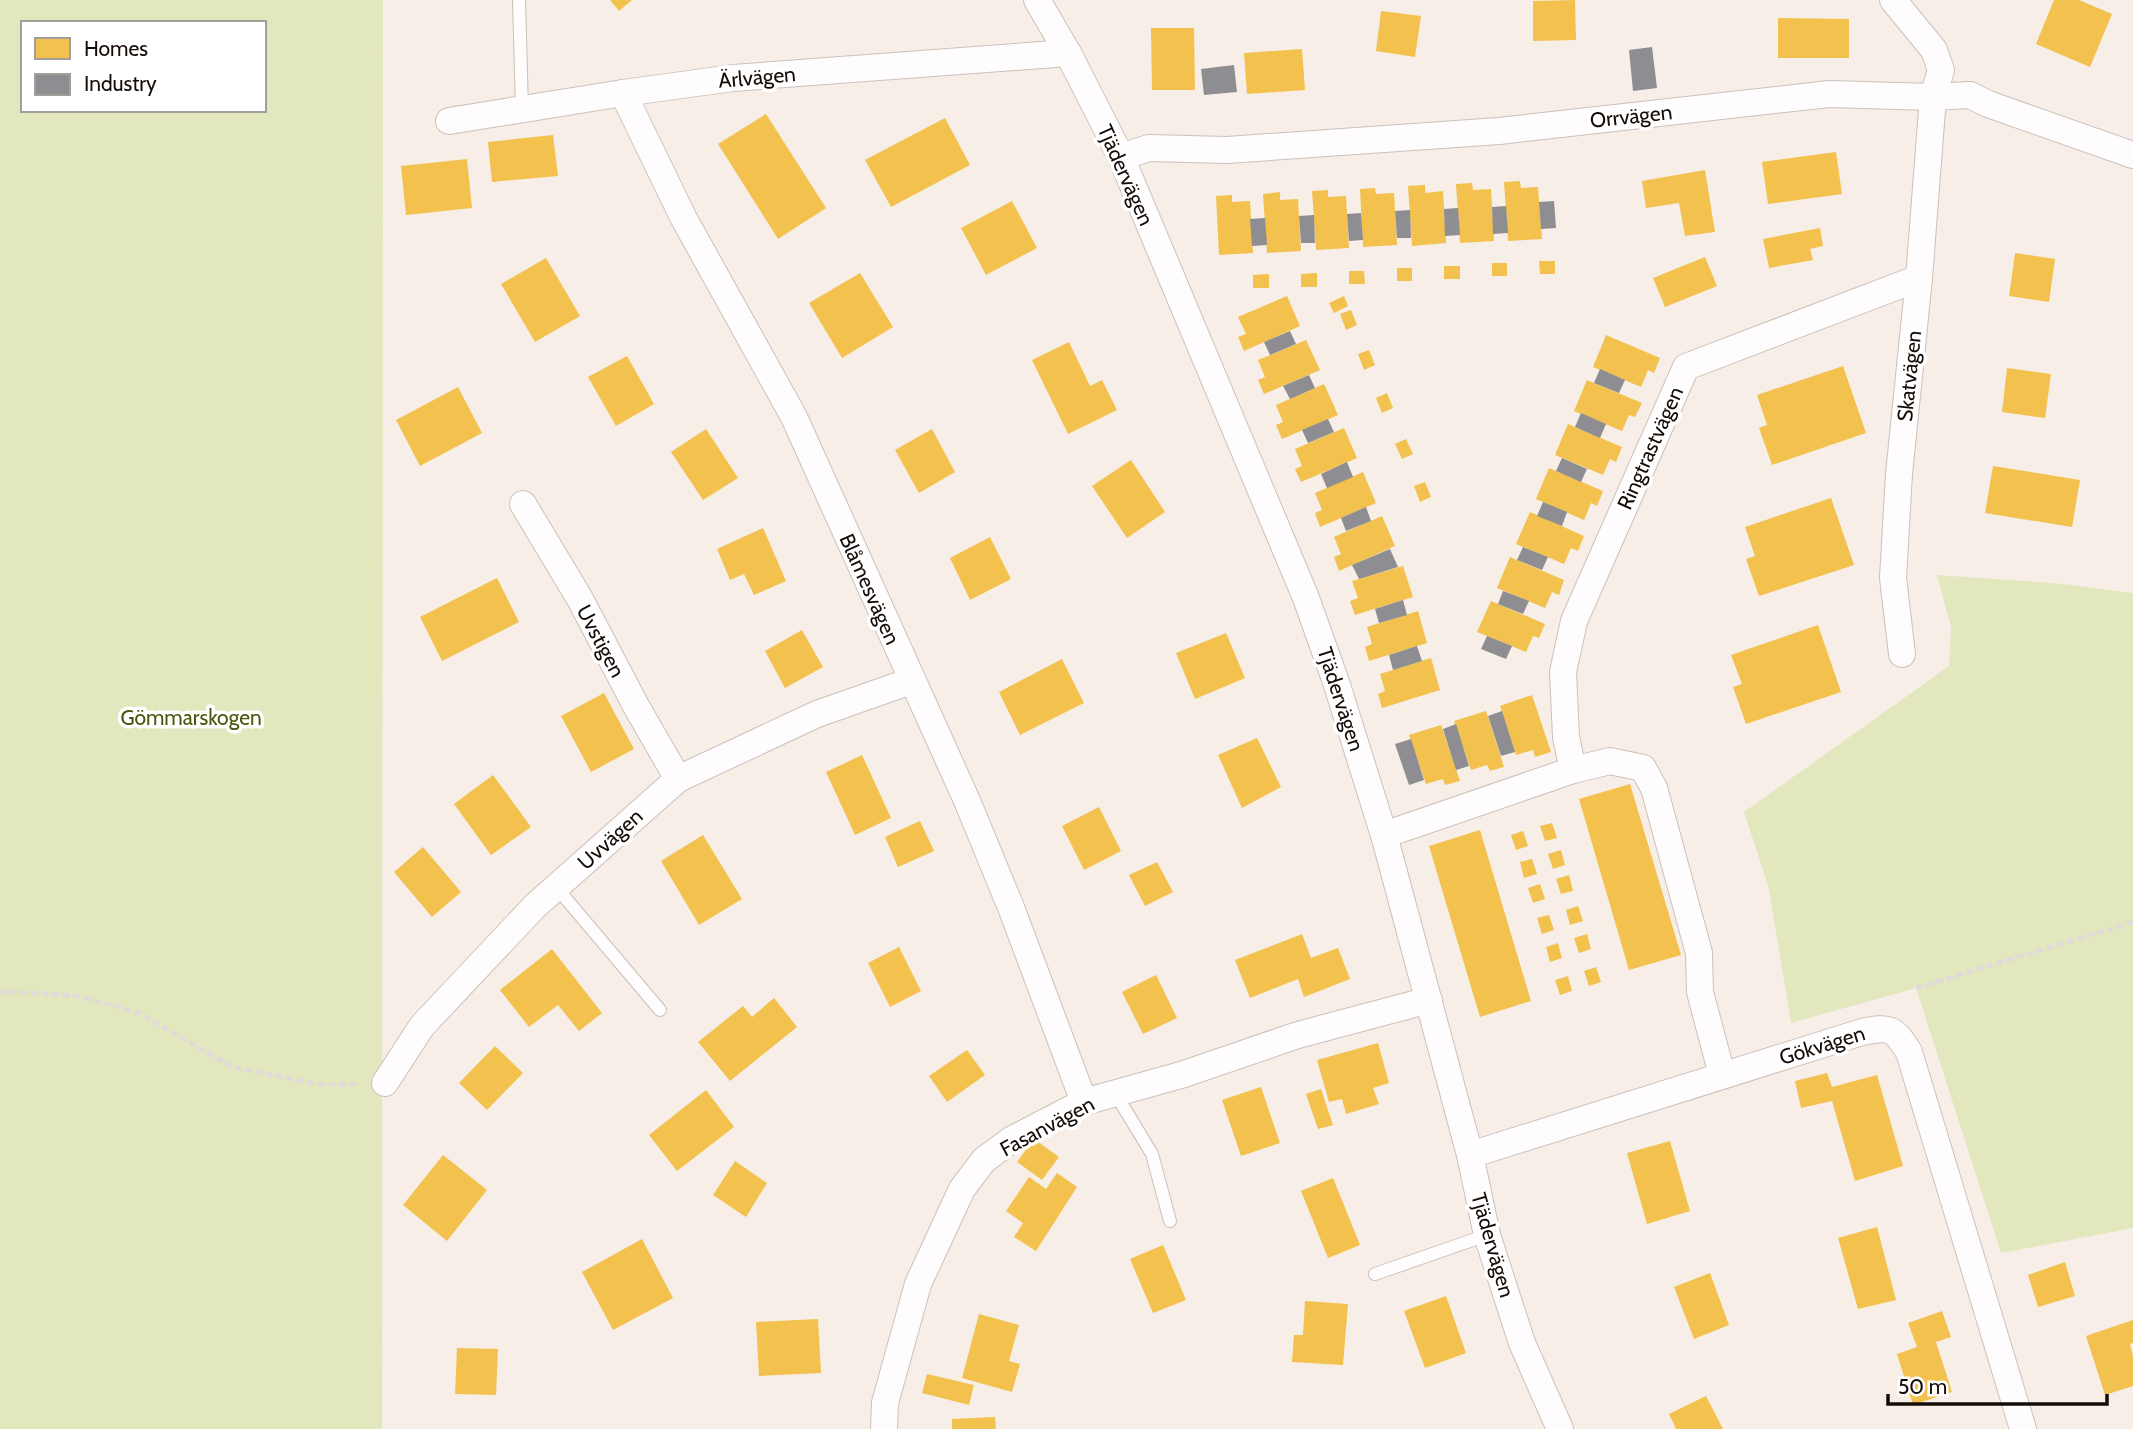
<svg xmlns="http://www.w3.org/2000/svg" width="2133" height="1429" viewBox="0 0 2133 1429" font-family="Cabin,sans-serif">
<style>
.green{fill:#e3e7be;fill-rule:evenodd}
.homes{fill:#f2c14e}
.industry{fill:#8d8d92}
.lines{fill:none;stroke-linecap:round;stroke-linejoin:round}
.lane-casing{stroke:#cbc1bb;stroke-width:14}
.street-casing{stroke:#cbc1bb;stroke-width:28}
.path{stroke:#dedbd9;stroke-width:4.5;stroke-dasharray:7 3.5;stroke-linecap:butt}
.lane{stroke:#fefcfc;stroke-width:12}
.street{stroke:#fefcfc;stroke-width:26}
.labels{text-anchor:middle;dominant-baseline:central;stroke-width:7;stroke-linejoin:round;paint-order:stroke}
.street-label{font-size:21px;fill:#160c07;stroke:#fff}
.park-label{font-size:21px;fill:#4a570d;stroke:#fff}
</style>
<rect width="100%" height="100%" fill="#f8eee8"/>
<g class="green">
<path d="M0,0H383L382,1429H0ZM23,23H264V110H23Z"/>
<path d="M1937,575L2064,584L2133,593V1228L2001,1253L1916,988L1791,1023L1768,885L1744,812L1949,666L1951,627Z"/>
</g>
<g class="homes">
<path d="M610,0H632L619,11Z"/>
<path d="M1575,0L1576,40L1533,41V1Z"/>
<path d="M2054,0H2079L2112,14L2090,67L2036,44Z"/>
<path d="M1381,11L1421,16L1415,57L1376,51Z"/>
<path d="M1778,18L1849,19V58H1778Z"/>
<path d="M1151,28H1194L1195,90H1152Z"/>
<path d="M1302,49L1305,90L1247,94L1244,53Z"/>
<path d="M766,114L826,208L778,239L718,144Z"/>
<path d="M945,118L970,165L891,207L865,160Z"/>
<path d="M553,135L558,176L492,182L488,142Z"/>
<path d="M1836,152L1842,194L1768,204L1762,162Z"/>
<path d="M467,159L472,208L406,215L401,166Z"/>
<path d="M1705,170L1715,232L1685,236L1679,203L1646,208L1642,181Z"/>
<path d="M1520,181L1521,188L1538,187L1542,239L1508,241L1504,182Z"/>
<path d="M1472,183L1473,190L1491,189L1494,241L1460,243L1456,184Z"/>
<path d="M1425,185V193L1443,191L1446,243L1412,246L1408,186Z"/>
<path d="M1375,188L1376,194L1394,193L1397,245L1363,247L1360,189Z"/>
<path d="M1328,190V197L1346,196L1349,248L1316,250L1312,191Z"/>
<path d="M1280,192V200L1298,199L1301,251L1267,253L1263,194Z"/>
<path d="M1232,195V202L1250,201L1253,253L1219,255L1216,196Z"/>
<path d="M1012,201L1037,248L986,275L961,228Z"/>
<path d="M1820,228L1823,246L1810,249L1813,260L1769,268L1763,239Z"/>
<path d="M2015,253L2055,259L2049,302L2009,296Z"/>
<path d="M1705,257L1717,286L1665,307L1653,278Z"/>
<path d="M546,258L580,316L535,342L501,284Z"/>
<path d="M1539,261H1555V274H1540Z"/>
<rect x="1492" y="263" width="15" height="13"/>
<rect x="1444" y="266" width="16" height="13"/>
<rect x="1397" y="268" width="15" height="13"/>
<path d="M1349,271H1364L1365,284H1349Z"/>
<path d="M860,273L893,327L842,358L809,303Z"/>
<path d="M1317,273V287H1301V274Z"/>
<path d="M1269,274V288H1253V275Z"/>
<path d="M1287,296L1300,326L1244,351L1238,337L1246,334L1238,317Z"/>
<path d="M1344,296L1348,306L1334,313L1329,303Z"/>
<path d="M1351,310L1357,325L1346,330L1340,314Z"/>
<path d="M1606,335L1660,358L1654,373L1648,370L1641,387L1593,367Z"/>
<path d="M1306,340L1320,370L1264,394L1258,380L1265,377L1258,360Z"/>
<path d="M1069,342L1090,386L1102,380L1117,410L1068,434L1032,360Z"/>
<path d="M1369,350L1375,365L1364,370L1358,354Z"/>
<path d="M627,356L654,404L616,426L588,377Z"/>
<path d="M1843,366L1866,433L1772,465L1759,428L1767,425L1757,395Z"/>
<path d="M2007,368L2051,374L2045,418L2002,412Z"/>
<path d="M1587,380L1642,403L1635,417L1629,415L1622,431L1574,411Z"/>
<path d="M1324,384L1338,415L1282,439L1276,425L1283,422L1276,405Z"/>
<path d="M458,387L482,433L420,466L396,420Z"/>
<path d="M1387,393L1393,408L1382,413L1376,398Z"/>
<path d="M1568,424L1622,447L1616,462L1610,459L1603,475L1555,455Z"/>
<path d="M1344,428L1357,458L1301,482L1295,469L1302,466L1295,449Z"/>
<path d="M706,429L738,478L703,500L671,452Z"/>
<path d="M932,429L955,472L919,493L895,450Z"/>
<path d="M1406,439L1413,454L1402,459L1395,444Z"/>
<path d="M1131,460L1165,512L1127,538L1092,486Z"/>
<path d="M1993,466L2080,480L2072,527L1985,513Z"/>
<path d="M1549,468L1603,491L1597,506L1591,503L1584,520L1536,499Z"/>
<path d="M1363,472L1376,503L1320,527L1315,513L1322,510L1315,493Z"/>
<path d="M1425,482L1431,497L1420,502L1414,486Z"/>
<path d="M1831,498L1854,565L1759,596L1746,559L1755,556L1745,527Z"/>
<path d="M1530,512L1584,536L1578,551L1571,548L1564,564L1516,544Z"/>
<path d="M1382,516L1395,546L1339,571L1334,557L1341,554L1334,537Z"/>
<path d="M763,528L786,581L754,595L744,574L730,580L717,549Z"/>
<path d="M990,537L1011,579L970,600L950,558Z"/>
<path d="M1510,557L1564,580L1559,595L1552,592L1545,608L1497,588Z"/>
<path d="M1403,566L1413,597L1355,615L1350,601L1358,598L1352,581Z"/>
<path d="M497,578L519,622L442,661L420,617Z"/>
<path d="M1491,601L1545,624L1539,638L1533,636L1526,652L1477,632Z"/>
<path d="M1418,611L1427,643L1369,661L1365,647L1372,644L1367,627Z"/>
<path d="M1818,625L1841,692L1746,724L1733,687L1742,684L1731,655Z"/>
<path d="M802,630L823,667L785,688L765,651Z"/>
<path d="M1226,633L1245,678L1195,699L1176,653Z"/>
<path d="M1431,658L1440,690L1382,708L1378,694L1385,691L1380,674Z"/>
<path d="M1062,659L1084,703L1020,735L999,692Z"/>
<path d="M604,693L634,749L591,772L561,716Z"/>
<path d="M1532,695L1551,752L1535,757L1533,750L1516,755L1500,706Z"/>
<path d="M1486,711L1504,767L1490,771L1487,765L1471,770L1454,721Z"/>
<path d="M1441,725L1460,781L1445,785L1443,779L1426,784L1409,735Z"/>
<path d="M1257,738L1281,787L1242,808L1218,755Z"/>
<path d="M862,755L891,818L855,835L826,772Z"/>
<path d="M493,775L531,827L491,855L454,804Z"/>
<path d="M1630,784L1681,955L1629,970L1579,799Z"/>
<path d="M1099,807L1121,851L1084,870L1062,826Z"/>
<path d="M920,821L934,851L898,867L885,837Z"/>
<path d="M1552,823L1557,838L1545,841L1540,826Z"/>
<path d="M1480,830L1531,1001L1480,1017L1429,846Z"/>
<path d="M1523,831L1528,846L1516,850L1511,835Z"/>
<path d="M703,835L742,899L699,925L661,861Z"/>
<path d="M423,847L461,892L432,917L394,872Z"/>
<path d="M1561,850L1565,865L1553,869L1548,854Z"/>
<path d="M1532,859L1537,874L1524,878L1520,862Z"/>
<path d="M1157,862L1173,892L1145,906L1129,875Z"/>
<path d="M1569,875L1573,891L1561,894L1556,879Z"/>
<path d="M1540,884L1545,899L1533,903L1528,888Z"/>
<path d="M1578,906L1583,921L1570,925L1566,910Z"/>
<path d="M1549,915L1554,930L1542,934L1537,918Z"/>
<path d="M1302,934L1311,958L1338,948L1350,979L1304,997L1298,979L1250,998L1235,960Z"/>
<path d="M1587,934L1591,949L1579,953L1574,938Z"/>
<path d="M1558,943L1562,958L1550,962L1546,947Z"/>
<path d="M899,947L921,991L890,1007L868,963Z"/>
<path d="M552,949L602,1013L579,1031L558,1005L529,1027L500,990Z"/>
<path d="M1596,967L1601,982L1589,986L1584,971Z"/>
<path d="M1156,975L1177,1018L1143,1034L1122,992Z"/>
<path d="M1568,976L1572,991L1560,995L1555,980Z"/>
<path d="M774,998L797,1027L730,1081L698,1042L743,1006L752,1017Z"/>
<path d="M1378,1043L1389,1083L1373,1088L1379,1104L1346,1114L1342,1099L1329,1102L1317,1060Z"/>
<path d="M495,1046L523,1073L487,1110L459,1083Z"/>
<path d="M967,1050L985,1075L947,1102L929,1076Z"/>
<path d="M1827,1073L1832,1087L1877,1075L1903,1166L1855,1181L1832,1101L1801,1108L1795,1081Z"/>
<path d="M1261,1087L1280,1143L1241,1156L1222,1100Z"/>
<path d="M1321,1089L1333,1125L1318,1129L1306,1094Z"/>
<path d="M706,1090L734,1127L677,1171L649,1135Z"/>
<path d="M1034,1139L1059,1157L1042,1180L1017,1162Z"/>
<path d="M1670,1141L1690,1211L1647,1224L1627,1153Z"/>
<path d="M443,1155L487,1190L447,1241L403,1205Z"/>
<path d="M735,1161L767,1183L746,1217L713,1195Z"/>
<path d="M1057,1173L1077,1187L1036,1251L1014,1237L1023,1223L1006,1211L1029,1177L1046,1189Z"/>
<path d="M1333,1178L1360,1245L1328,1258L1301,1191Z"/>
<path d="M1877,1227L1896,1300L1858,1309L1838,1238Z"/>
<path d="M642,1239L673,1298L613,1330L582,1272Z"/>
<path d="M1163,1245L1186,1300L1153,1313L1130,1259Z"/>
<path d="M2065,1262L2075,1296L2038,1307L2028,1275Z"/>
<path d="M1710,1273L1729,1325L1694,1339L1674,1287Z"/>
<path d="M1446,1296L1466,1353L1425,1368L1404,1311Z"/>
<path d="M1305,1301L1348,1304L1343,1365L1292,1362L1294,1335H1303Z"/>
<path d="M1942,1311L1951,1337L1936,1342L1952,1392L1913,1405L1897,1354L1917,1347L1908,1323Z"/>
<path d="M979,1314L1019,1325L1009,1361L1020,1364L1012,1392L962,1378Z"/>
<path d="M818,1319L821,1373L759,1376L756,1322Z"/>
<path d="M2133,1320V1343L2130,1344L2133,1356V1386L2105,1395L2086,1336Z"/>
<path d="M457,1348L498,1349L496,1395L455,1394Z"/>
<path d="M927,1374L974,1385L969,1405L922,1393Z"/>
<path d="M1706,1396L1723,1429H1676L1669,1414Z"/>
<path d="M995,1417L996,1429H952V1419Z"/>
</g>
<g class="industry">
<path d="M1652,47L1657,88L1633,91L1629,50Z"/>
<path d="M1234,65L1237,92L1204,95L1201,69Z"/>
<path d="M1554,201L1556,228L1541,229L1539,202Z"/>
<path d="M1506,206L1508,233L1493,234L1492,207Z"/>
<path d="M1458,208L1460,235L1445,236L1444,209Z"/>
<path d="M1410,210L1411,238H1397L1395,211Z"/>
<path d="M1361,213L1363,240L1349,241L1347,214Z"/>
<path d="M1314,215L1315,243H1301L1299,216Z"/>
<path d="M1265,218L1267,245L1252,246L1250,219Z"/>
<path d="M1290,331L1296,344L1270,355L1264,342Z"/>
<path d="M1600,369L1625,380L1619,393L1594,383Z"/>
<path d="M1309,375L1315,388L1290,399L1283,386Z"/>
<path d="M1581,413L1606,424L1600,438L1575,427Z"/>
<path d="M1328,419L1334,432L1308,443L1302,430Z"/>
<path d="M1562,458L1587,469L1581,482L1556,471Z"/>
<path d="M1347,462L1353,477L1327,488L1321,474Z"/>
<path d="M1543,502L1567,512L1562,526L1537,516Z"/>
<path d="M1366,507L1371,521L1346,531L1341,518Z"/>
<path d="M1523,547L1548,557L1542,570L1517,560Z"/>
<path d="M1390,549L1398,567L1359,579L1352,565Z"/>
<path d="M1503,591L1529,601L1523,614L1498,604Z"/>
<path d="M1403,600L1407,615L1379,623L1375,609Z"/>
<path d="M1487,636L1512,646L1506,659L1481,649Z"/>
<path d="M1417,646L1422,661L1393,670L1389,655Z"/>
<path d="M1502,711L1515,752L1501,756L1488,716Z"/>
<path d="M1456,724L1469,766L1456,770L1443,729Z"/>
<path d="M1411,739L1424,780L1409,785L1395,744Z"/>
</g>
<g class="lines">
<defs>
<g id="lane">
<path d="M519,0L522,109"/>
<path d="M556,887L660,1010"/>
<path d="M1115,1093L1152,1154L1170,1221"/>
<path d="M1375,1274L1487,1235"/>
</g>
<g id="street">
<path d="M1037,0L1068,53L1121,157L1306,598L1336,682L1384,835L1470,1155L1487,1235L1522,1343L1560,1429"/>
<path d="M1893,0L1934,50L1941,70L1933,97L1919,278L1899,474L1893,578L1902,654"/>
<path d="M623,93L683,217L794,417L968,803L1012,910L1084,1102"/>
<path d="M449,121L623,93L733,78L1068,53"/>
<path d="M1121,157L1149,148L1227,150L1499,131L1829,94L1933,97L1970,95L1988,104L2133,155"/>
<path d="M523,504L580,599L636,706L678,779"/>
<path d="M1573,770L1566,737L1563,672L1574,621L1686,367L1919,278"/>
<path d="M1384,835L1573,770L1610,761L1643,768L1654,788L1699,953L1700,992L1722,1075"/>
<path d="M385,1083L422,1026L535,906L678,779L817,714L911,681"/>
<path d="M1470,1155L1862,1032C1890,1026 1894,1028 1909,1052L2023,1429"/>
<path d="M884,1429L885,1403L918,1284L962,1189L984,1160L1011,1140L1084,1102L1181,1075L1298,1035L1429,1000"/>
</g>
</defs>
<use href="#lane" class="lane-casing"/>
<use href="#street" class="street-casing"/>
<g class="path">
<path d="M1916,988L2133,922"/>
<path d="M0,991L78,996L139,1013L232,1067L323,1085L360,1084"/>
</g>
<use href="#lane" class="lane"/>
<use href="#street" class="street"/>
</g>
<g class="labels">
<g class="street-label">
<text transform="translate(757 77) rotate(-5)">Ärlvägen</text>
<text transform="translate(1631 116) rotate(-6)">Orrvägen</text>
<text transform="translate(1126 175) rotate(66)">Tjädervägen</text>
<text transform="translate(1909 376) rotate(-84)">Skatvägen</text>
<text transform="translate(1650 448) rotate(-66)">Ringtrastvägen</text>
<text transform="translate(870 589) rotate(66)">Blåmesvägen</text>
<text transform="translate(601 641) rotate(62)">Uvstigen</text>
<text transform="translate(1341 699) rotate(72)">Tjädervägen</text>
<text transform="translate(610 839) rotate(-42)">Uvvägen</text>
<text transform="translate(1822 1045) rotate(-17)">Gökvägen</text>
<text transform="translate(1047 1126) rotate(-28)">Fasanvägen</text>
<text transform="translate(1493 1245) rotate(74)">Tjädervägen</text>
</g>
<g class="park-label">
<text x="191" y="717">Gömmarskogen</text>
</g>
</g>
<rect x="21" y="21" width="245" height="91" fill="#ffffff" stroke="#a29e9c" stroke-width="2"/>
<rect x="35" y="38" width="35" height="21" fill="#f2c14e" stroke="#a29e9c" stroke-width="2"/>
<text x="84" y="56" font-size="21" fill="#160c07">Homes</text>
<rect x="35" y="74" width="35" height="21" fill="#8d8d92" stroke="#a29e9c" stroke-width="2"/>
<text x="84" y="91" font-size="21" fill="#160c07">Industry</text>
<path d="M1888 1394v10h219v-10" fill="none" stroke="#160c07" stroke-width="3.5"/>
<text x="1898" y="1394" font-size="21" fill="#160c07" stroke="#ffffff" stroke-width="5" paint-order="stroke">50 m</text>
</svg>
